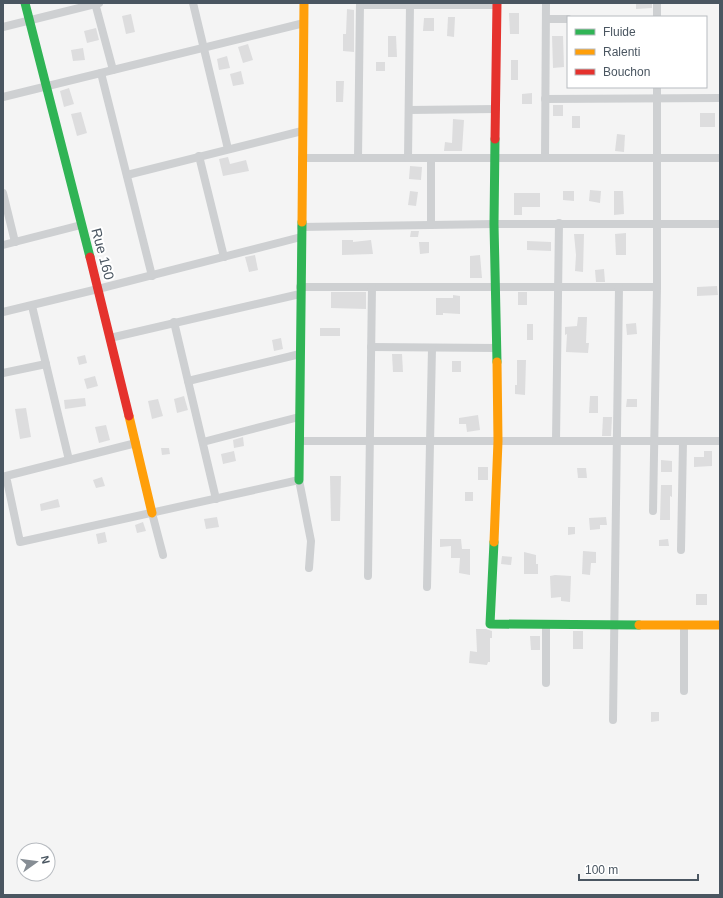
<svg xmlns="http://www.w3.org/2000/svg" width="723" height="898" viewBox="0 0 723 898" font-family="Helvetica,sans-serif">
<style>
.building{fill:#ddddde}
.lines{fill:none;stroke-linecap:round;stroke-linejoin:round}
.street{stroke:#ced0d2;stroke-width:8}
.fast{stroke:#30b455;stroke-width:9}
.slow{stroke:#ff9f0a;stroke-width:9}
.jam{stroke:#e5322d;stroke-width:9}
.labels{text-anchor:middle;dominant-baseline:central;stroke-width:4;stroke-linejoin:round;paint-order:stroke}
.street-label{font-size:14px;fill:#4a5661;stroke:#fff}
</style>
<rect width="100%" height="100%" fill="#f4f4f4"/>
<g class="building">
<path d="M636,3H652V8L636,9Z"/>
<path d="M347,9L354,10V52L343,51V34H346Z"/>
<path d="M509,13H519V34H510Z"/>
<path d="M131,14L135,32L126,34L122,16Z"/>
<path d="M448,17H455L454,37L447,36Z"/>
<path d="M424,18H434V31H423Z"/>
<path d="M96,28L99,40L87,43L84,31Z"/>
<path d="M388,36H396L397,57H388Z"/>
<path d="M552,36H563L564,67L553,68Z"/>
<path d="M248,44L253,60L243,63L238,47Z"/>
<path d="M83,48L85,60L73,61L71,50Z"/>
<path d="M227,56L230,68L219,70L217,59Z"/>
<rect x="511" y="60" width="7" height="20"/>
<rect x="376" y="62" width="9" height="9"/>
<path d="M241,71L244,84L233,86L230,74Z"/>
<path d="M336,81H344L343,102H336Z"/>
<path d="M69,88L74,104L64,107L60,91Z"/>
<path d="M532,93V104H522V94Z"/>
<rect x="553" y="105" width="10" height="11"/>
<path d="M81,112L87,133L77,136L71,114Z"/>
<rect x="700" y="113" width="15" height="14"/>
<rect x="572" y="116" width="8" height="12"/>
<path d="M453,119L464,120L462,151H444L445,142L452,143Z"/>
<path d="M617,134L625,135L624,152L615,151Z"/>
<path d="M228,157L230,164L246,160L249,171L223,176L219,159Z"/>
<path d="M410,166L422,167L421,180L409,179Z"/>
<path d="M590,190L601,191L600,203L589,201Z"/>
<path d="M410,191L418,192L416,206L408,205Z"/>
<path d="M563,191H574V201L563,200Z"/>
<path d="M614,191H623L624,214L614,215Z"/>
<path d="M514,193H540V207H522V215H514Z"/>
<path d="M411,231H419L418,237H410Z"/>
<path d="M626,233V255H616L615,234Z"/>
<path d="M574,234H584L583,272L575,271L576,255Z"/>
<path d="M342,240H353V242L371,240L373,254L342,255Z"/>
<path d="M527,241L551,242V251L527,250Z"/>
<path d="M419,242H429V253L420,254Z"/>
<path d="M255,255L258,270L249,272L245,257Z"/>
<path d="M480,255L482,278H470V256Z"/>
<path d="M604,269L605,282H596L595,270Z"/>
<path d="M717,286L718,295L697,296V287Z"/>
<path d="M331,292H366V309L331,308Z"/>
<rect x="518" y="292" width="9" height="13"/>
<path d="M453,295L460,296V314L443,313V315H436V298H453Z"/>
<path d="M578,317H587L586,343H589L588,353L566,352L567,334L565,335V327L577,326Z"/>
<path d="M636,323L637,334L627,335L626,324Z"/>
<rect x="527" y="324" width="6" height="16"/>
<rect x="320" y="328" width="20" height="8"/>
<path d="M281,338L283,349L274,351L272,340Z"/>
<path d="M392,354H402L403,372H393Z"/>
<path d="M85,355L87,363L79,365L77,357Z"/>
<path d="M517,360H526L525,395L515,394V385H517Z"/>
<rect x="452" y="361" width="9" height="11"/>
<path d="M95,376L98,386L87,389L84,379Z"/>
<path d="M184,396L188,410L177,413L174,399Z"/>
<path d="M590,396H598V413H589Z"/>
<path d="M85,398L86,406L65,409L64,400Z"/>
<path d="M158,399L163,416L152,419L148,401Z"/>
<path d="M627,399H637V407H626Z"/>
<path d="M26,408L31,437L20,439L15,409Z"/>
<path d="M478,415L480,430L467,432L466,424H459V418Z"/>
<path d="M603,417H612L611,436H602Z"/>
<path d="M106,425L110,440L99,443L95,427Z"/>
<path d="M243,437L244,446L234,448L233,440Z"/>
<path d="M161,448H169L170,454L162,455Z"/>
<path d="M234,451L236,461L223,464L221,454Z"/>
<path d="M704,451H712V466L694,467V457H704Z"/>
<path d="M661,460L672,461V472H661Z"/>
<rect x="478" y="467" width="10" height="13"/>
<path d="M577,468H586L587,478H578Z"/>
<path d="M330,476H341L340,521H331Z"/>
<path d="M102,477L105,486L96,488L93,480Z"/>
<path d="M661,485H672V497L670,496V520H660Z"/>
<rect x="465" y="492" width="8" height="9"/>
<path d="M58,499L60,507L41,511L40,504Z"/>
<path d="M217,517L219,527L206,529L204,519Z"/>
<path d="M606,517L607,525H600V529L590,530L589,518Z"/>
<path d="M143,522L146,531L137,533L135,525Z"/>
<path d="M568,527H575V534L568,535Z"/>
<path d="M105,532L107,542L98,544L96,534Z"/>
<path d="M440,539H461L462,549H470V575L459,573L460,558H451V546L440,547Z"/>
<path d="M668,539L669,546H659V540Z"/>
<path d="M583,551L596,552V563H591L590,575L582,574Z"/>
<path d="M524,552L536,555V564H538V574H524Z"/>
<path d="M502,556L512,557L511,565L501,564Z"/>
<path d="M555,575L571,576L570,602L561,601V597L551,598L550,576Z"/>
<rect x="696" y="594" width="11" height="11"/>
<path d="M476,629H486L492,631V638H490V662H488L487,665L469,663L470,651L477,652Z"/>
<rect x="573" y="631" width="10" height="18"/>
<path d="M530,636H540V650H531Z"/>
<path d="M651,712H659V721L651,722Z"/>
</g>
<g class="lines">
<g class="street">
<path d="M95,3L113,70"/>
<path d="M193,3L228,149"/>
<path d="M657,3V17"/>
<path d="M360,5H497"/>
<path d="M546,19H568"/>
<path d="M3,27L99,3"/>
<path d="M101,73L152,276"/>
<path d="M3,97L304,23"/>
<path d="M545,99L720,98"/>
<path d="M409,110L496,109"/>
<path d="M199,156L224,257"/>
<path d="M302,158H720"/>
<path d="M358,158L360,3"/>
<path d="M408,158L410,5"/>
<path d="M545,158L546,3"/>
<path d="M127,175L302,131"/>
<path d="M3,193L15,242"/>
<path d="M431,225V158"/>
<path d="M301,227L494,224H720"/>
<path d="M3,245L81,225"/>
<path d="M300,287H657"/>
<path d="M32,306L69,460"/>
<path d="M3,312L98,289L301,237"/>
<path d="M174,322L216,499"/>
<path d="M110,338L300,294"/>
<path d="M371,347L496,348"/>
<path d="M3,373L46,364"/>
<path d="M188,381L300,354"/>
<path d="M299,441H720"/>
<path d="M556,441L559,223"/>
<path d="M203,442L299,417"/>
<path d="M136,443L6,476L20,542L299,480L311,541L309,568"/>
<path d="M653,511L657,287V87"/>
<path d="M152,513L163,555"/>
<path d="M681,550L683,441"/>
<path d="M368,576L372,287"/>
<path d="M427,587L432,348"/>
<path d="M546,683V624"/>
<path d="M684,691V625"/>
<path d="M613,720L619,287"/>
</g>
<g class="fast">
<path d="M25,3L90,257"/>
<path d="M495,139L494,224L497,362"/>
<path d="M299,480L302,222"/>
<path d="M494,542L490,624L639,625"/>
</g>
<g class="slow">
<path d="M302,222L304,3"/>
<path d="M129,416L152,513"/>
<path d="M494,542L498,441L497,362"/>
<path d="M639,625H720"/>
</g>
<g class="jam">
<path d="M495,139L497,3"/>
<path d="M90,257L129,416"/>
</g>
</g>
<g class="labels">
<g class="street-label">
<text transform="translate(103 254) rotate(75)">Rue 160</text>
</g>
</g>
<rect width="723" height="898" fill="none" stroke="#4a5661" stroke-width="8"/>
<rect x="567" y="16" width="140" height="72" fill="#ffffff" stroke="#b7bbc0"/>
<rect x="575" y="29" width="20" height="6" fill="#30b455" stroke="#b7bbc0"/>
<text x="603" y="36" font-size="12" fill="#4a5661">Fluide</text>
<rect x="575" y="49" width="20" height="6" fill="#ff9f0a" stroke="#b7bbc0"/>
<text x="603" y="56" font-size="12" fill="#4a5661">Ralenti</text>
<rect x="575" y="69" width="20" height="6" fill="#e5322d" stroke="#b7bbc0"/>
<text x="603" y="76" font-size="12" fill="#4a5661">Bouchon</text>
<g transform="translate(36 862) rotate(76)"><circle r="19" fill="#ffffff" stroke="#b7bbc0"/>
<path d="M0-3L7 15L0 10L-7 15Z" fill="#868d94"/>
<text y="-6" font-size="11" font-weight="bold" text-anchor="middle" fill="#4a5661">N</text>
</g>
<path d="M579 874v6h119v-6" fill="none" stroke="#4a5661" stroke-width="2"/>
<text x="585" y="874" font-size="12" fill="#4a5661" stroke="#ffffff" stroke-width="3" paint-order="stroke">100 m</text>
</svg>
